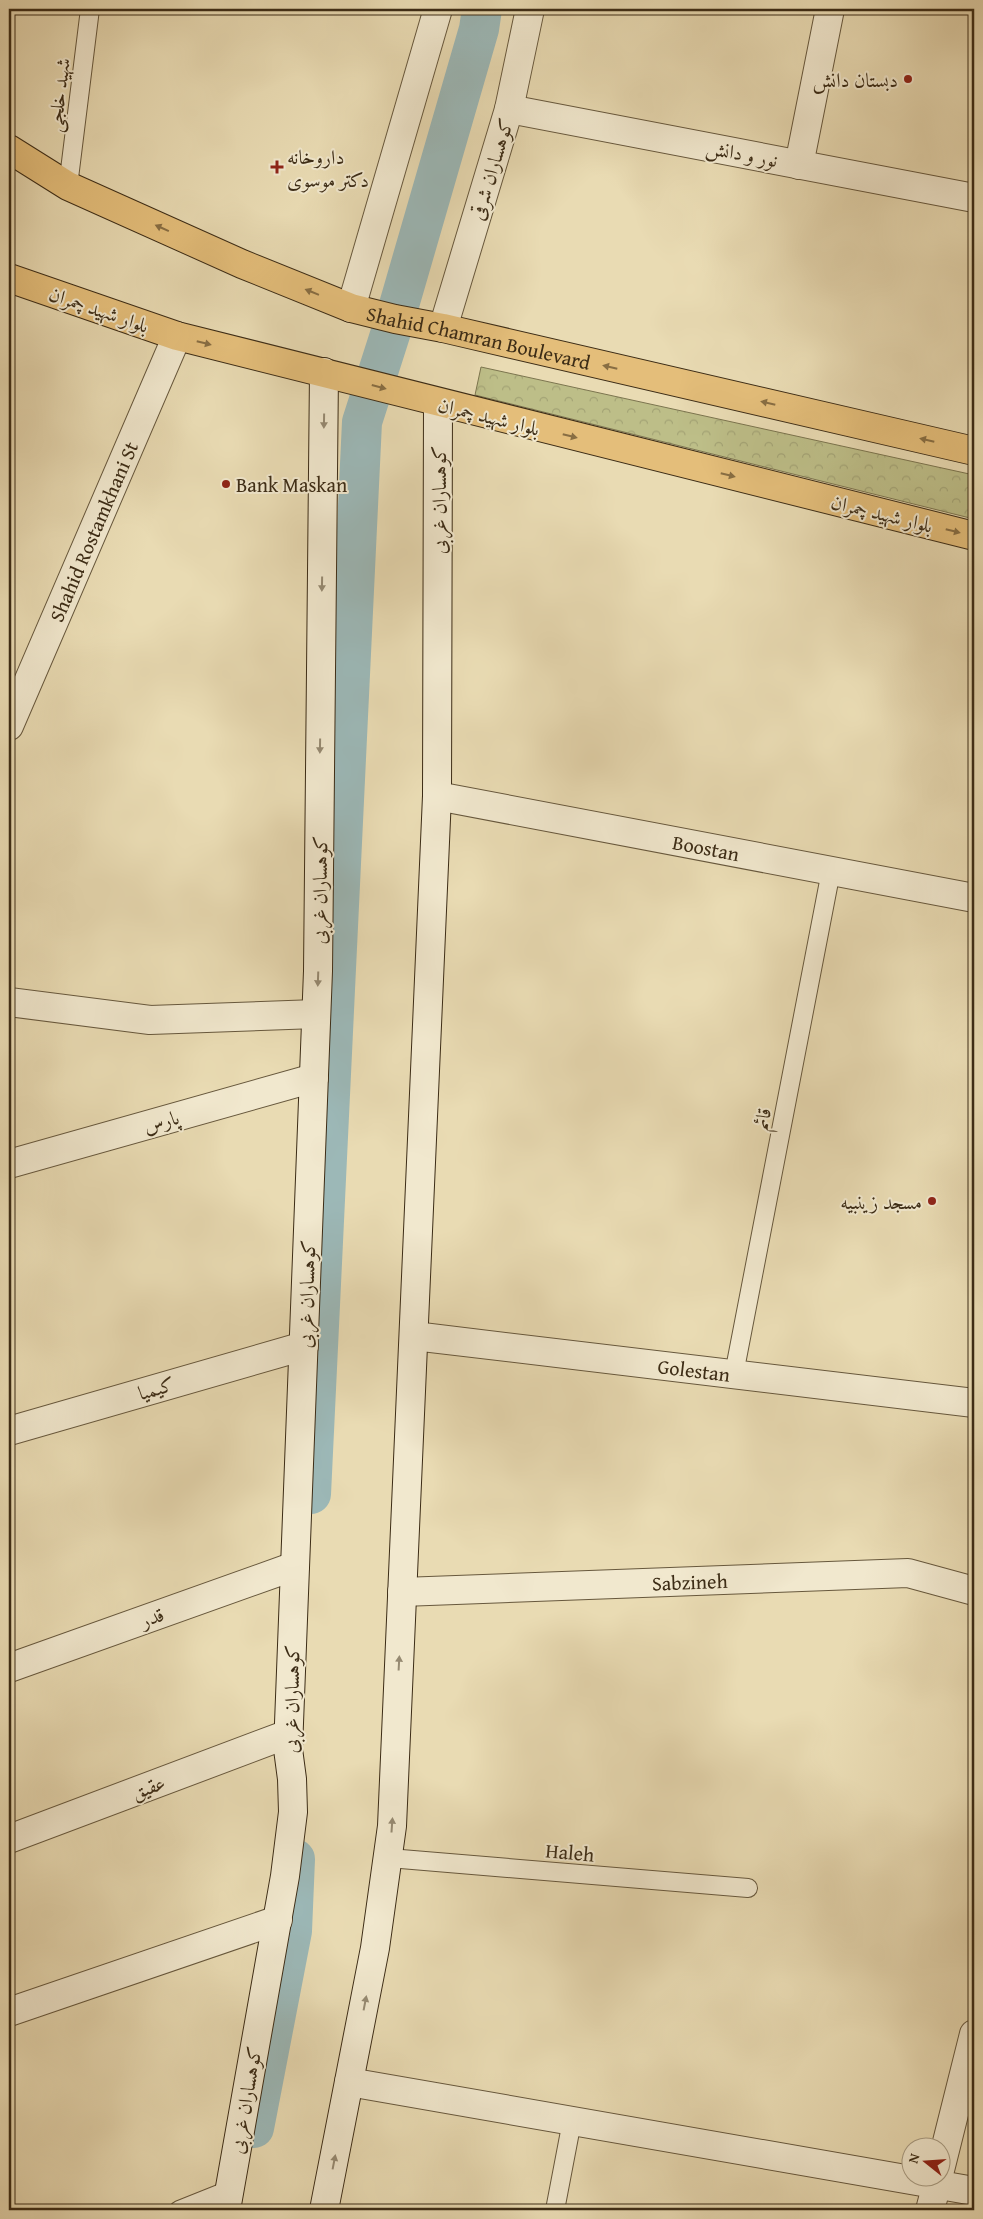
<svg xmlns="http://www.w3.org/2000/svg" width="983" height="2219" viewBox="0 0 983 2219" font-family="'Gentium Book Plus',Amiri,serif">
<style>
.park{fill:url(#park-crowns);stroke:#7c754f}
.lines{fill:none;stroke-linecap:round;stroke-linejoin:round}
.canal{stroke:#9cb8b7;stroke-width:40}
.lane-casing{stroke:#67583d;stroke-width:20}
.street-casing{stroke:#67583d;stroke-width:30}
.secondary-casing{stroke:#3c2c16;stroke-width:30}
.primary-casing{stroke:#3c2c16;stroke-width:30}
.lane{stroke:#f1e8ce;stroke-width:18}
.street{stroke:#f1e8ce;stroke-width:28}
.secondary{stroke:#f1e8ce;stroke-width:28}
.primary{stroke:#e4be7a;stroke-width:28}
.oneway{fill:#886e43}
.oneway2{fill:#968a72}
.poi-dot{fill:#8f2418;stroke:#f1e8ce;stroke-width:2}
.labels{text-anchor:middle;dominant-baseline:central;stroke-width:4;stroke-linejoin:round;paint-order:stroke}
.poi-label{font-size:20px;fill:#3c2c16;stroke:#f1e8ce;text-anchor:end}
.street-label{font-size:20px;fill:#3c2c16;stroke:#f1e8ce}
</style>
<defs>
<pattern id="park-crowns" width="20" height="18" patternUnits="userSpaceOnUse" patternTransform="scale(1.25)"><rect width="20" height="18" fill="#bdbe88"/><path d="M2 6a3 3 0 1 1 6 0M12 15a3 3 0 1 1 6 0" fill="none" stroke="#a3a375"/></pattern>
</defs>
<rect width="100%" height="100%" fill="#e9dbb3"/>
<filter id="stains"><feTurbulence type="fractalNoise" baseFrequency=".004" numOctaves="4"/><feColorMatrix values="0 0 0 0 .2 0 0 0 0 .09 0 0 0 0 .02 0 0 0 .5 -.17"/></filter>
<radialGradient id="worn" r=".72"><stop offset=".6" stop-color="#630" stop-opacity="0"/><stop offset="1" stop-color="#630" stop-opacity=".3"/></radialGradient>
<path class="park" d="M481,367L974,475V519L475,395Z"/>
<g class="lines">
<g class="canal">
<path d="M311,1494L362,422L395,319L479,29L482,9"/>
<path d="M254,2128L292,1931L295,1859"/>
</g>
<defs>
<g id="lane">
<path d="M68,186L90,9"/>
<path d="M734,1374L831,871"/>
<path d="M389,1858L748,1888"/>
<path d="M179,2210L229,2190"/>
<path d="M555,2210L572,2121"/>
</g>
<g id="street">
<path d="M509,109L974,198"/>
<path d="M799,165L830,9"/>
<path d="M351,308L438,9"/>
<path d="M443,328L509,109L530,9"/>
<path id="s1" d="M9,726L177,336"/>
<path id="s2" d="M437,796L974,898"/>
<path d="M9,1002L150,1020L316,1014"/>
<path d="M9,1164L314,1078"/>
<path id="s3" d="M414,1336L974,1403"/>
<path d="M9,1431L304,1346"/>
<path id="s4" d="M402,1592L908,1573L974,1591"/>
<path d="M9,1668L295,1566"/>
<path d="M9,1839L288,1734"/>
<path d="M9,2012L278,1920"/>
<path d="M349,2082L974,2191"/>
<path d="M940,2170L974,2034"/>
<path d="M930,2210L939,2176"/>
</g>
<g id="secondary">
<path d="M226,2210L285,1876L293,1812L292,1779L288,1749L318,971L324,372"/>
<path d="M324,2210L375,1948L392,1826L437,796L438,403"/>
</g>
<g id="primary">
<path id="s5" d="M9,149L68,186L242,264L351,308L395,319L443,328L974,451"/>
<path d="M9,278L177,336L974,536"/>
</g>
</defs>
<use href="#lane" class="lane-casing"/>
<use href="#street" class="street-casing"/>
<use href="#secondary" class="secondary-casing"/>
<use href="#primary" class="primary-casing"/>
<use href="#lane" class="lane"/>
<use href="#street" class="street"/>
<use href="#secondary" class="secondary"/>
<use href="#primary" class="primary"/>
</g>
<defs><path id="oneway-solid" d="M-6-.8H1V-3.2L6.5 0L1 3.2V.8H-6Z" transform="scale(1.25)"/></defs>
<g class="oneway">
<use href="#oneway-solid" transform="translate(162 228) rotate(-156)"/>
<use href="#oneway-solid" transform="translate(312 292) rotate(-158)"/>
<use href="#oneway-solid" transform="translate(204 343) rotate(14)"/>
<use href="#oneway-solid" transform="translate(610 367) rotate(-167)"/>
<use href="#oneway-solid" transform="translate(379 387) rotate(15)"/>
<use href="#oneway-solid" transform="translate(768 403) rotate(-167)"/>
<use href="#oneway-solid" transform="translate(570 436) rotate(14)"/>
<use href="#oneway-solid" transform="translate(927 440) rotate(-167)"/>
<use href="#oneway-solid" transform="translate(728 475) rotate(14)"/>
<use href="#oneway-solid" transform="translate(953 531) rotate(14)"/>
</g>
<g class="oneway2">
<use href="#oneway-solid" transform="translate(324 421) rotate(91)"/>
<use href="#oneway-solid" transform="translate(322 584) rotate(91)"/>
<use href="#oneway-solid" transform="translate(320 746) rotate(91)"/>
<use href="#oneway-solid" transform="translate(318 979) rotate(92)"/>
<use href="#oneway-solid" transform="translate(399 1663) rotate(-87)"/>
<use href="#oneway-solid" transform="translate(392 1825) rotate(-86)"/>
<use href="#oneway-solid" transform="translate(365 2003) rotate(-79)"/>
<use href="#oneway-solid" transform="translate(334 2162) rotate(-79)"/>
</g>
<g class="poi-dot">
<circle cx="908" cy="79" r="5"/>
<path d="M274.5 159.5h5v5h5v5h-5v5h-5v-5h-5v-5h5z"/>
<circle cx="226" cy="484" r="5"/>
<circle cx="932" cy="1201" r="5"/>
</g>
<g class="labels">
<g class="poi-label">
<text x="898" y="79">دبستان دانش</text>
<text x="287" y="156" text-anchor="start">داروخانه<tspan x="287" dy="23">دکتر موسوی</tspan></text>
<text x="236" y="484" text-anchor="start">Bank Maskan</text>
<text x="922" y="1201">مسجد زینبیه</text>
</g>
<g class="street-label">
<text transform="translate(58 95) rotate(-83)">شهید خلجی</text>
<text transform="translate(742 153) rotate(11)">نور و دانش</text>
<text transform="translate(491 169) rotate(-73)">کوهساران شرقی</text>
<text transform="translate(99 309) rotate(19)">بلوار شهید چمران</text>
<text stroke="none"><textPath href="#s5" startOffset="509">Shahid Chamran Boulevard</textPath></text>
<text transform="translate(489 416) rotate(14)">بلوار شهید چمران</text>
<text transform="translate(438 500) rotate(-90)">کوهساران غربی</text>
<text transform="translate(882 513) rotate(14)">بلوار شهید چمران</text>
<text stroke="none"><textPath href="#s1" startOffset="212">Shahid Rostamkhani St</textPath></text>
<text stroke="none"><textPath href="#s2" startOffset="274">Boostan</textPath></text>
<text transform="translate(319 890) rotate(-89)">کوهساران غربی</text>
<text transform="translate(762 1119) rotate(-79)">قائم</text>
<text transform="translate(161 1121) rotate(-16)">پارس</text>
<text transform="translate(306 1294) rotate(-88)">کوهساران غربی</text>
<text stroke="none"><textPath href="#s3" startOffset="282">Golestan</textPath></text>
<text transform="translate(156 1388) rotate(-16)">کیمیا</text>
<text stroke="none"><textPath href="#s4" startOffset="288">Sabzineh</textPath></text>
<text transform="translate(152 1617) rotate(-20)">قدر</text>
<text transform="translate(291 1699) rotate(-89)">کوهساران غربی</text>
<text transform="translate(148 1787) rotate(-21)">عقیق</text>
<text transform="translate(570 1852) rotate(5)">Haleh</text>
<text transform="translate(245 2100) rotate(-80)">کوهساران غربی</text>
</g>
</g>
<rect width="983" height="2219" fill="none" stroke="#e9dbb3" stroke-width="30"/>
<rect x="10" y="10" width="963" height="2199" fill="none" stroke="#3c2c16" stroke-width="2.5"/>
<rect x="15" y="15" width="953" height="2189" fill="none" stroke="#3c2c16"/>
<g transform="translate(926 2162) rotate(287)"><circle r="24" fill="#f1e8ce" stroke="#a99d84"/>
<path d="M0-4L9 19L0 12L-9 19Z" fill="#8f2418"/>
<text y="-8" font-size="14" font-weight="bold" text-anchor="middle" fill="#3c2c16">N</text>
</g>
<rect width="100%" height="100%" filter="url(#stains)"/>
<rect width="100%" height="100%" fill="url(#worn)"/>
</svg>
